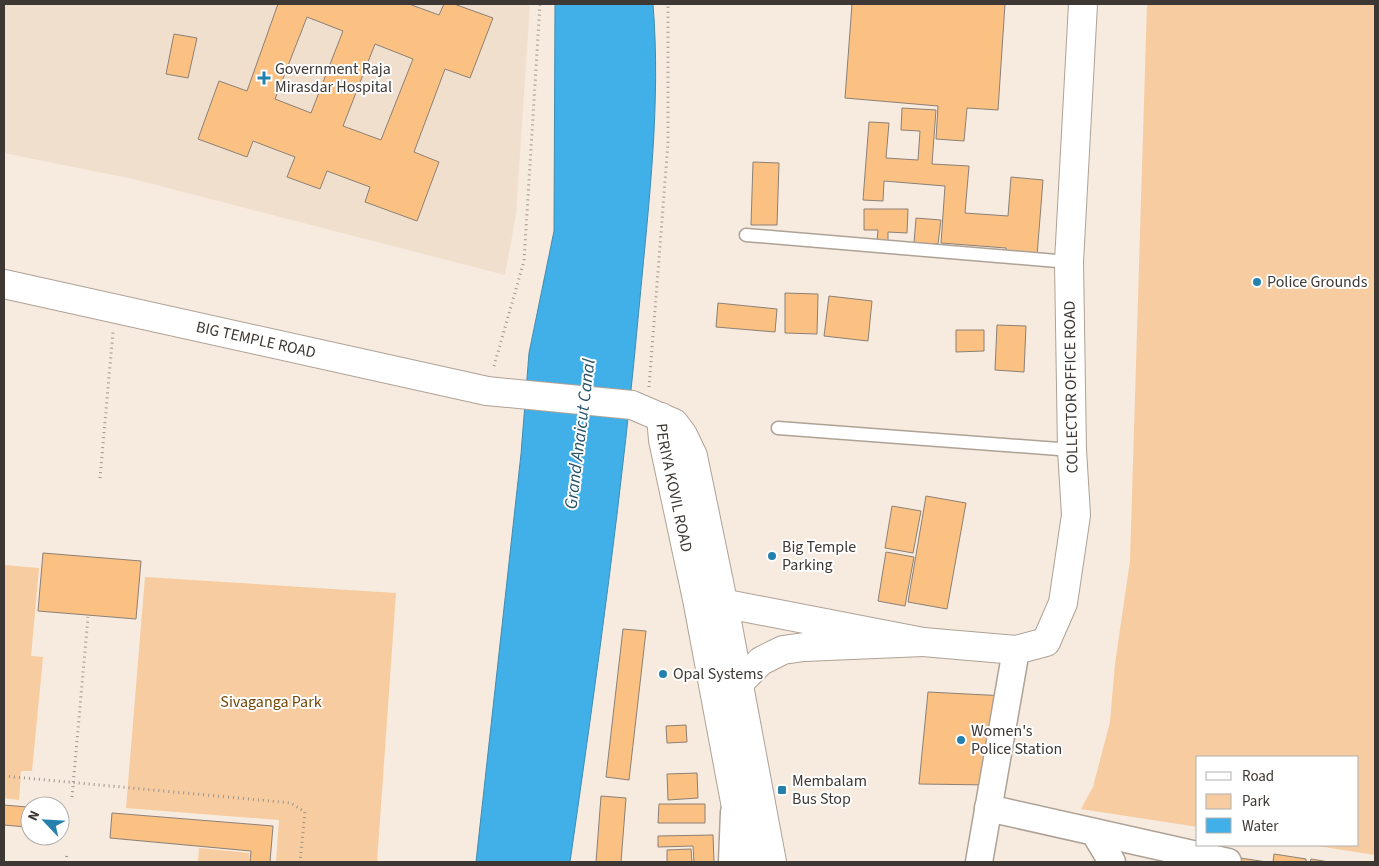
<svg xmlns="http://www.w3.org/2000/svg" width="1379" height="866" viewBox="0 0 1379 866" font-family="'Source Sans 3',sans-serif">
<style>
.built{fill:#f1dfcd}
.green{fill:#f6cca0}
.water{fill:#41b0e8;stroke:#408cb2}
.building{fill:#fbc183;stroke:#8c8075;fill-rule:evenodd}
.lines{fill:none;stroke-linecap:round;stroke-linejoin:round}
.service-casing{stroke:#aea296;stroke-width:15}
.minor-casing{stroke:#aea296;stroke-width:29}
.secondary-casing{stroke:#aea296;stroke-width:30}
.primary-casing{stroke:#aea296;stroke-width:30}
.path{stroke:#9e958c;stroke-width:3;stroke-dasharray:1 4;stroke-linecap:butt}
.service{stroke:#fff;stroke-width:12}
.minor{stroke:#fff;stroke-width:26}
.secondary{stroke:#fff;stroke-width:28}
.primary{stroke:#fff;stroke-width:28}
.poi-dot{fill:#2480ad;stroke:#fff;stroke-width:2}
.labels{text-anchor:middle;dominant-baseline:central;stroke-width:4;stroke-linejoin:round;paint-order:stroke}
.poi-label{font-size:16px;fill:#3d3833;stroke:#fff;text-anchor:start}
.street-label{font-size:16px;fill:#3d3833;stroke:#fff}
.park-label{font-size:16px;fill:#754704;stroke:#fff}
.water-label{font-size:18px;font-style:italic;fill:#26526a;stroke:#fff}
</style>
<rect width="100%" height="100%" fill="#f7eade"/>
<path class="built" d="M4,4H530L516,214L505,275L133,179L4,153Z"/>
<g class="green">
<path d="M1147,4H1375V855L1311,845H1358V757H1198V827L1081,809L1093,787L1110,722L1115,664L1130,561Z"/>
<path d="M4,565L39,568L31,656L43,657L32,771H21L19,800L4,798Z"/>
<path d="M145,577L396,593L377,862H276L279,820L126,808Z"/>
<path d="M199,848L249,853V862H198Z"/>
</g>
<path class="water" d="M555,4H653C661,102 649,201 640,298C623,487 597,675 570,862H476L521,454L529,353L554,231Z"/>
<g class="building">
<path d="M278,4H409L439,15L444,4H454L493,18L470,78L445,69L414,152L439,162L417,221L365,202L370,187L327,171L320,189L287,177L295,157L253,141L247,157L198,139L219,81L247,91ZM307,17L343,31L311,113L275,99ZM375,44L413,59L381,140L343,126Z"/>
<path d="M852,4H1005L998,110L967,108L964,141L936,139L938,106L845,98Z"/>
<path d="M174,34L197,38L188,78L166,74Z"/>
<path d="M902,108L936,110L932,164L969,166L965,213L1008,216L1011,177L1043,180L1037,256L1007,253L1006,248L941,243L945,186L884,181L883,201L863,200L869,122L889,123L886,158L918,160L920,131L901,130Z"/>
<path d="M753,162L779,163L777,225H751Z"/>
<path d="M864,209H908L907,233L888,232V242L877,241L878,230H864Z"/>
<path d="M916,218L941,220L938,244L914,243Z"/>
<path d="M785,293L818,294L817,334L785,333Z"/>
<path d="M829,296L872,301L868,341L824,336Z"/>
<path d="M718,303L777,309L775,332L716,327Z"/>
<path d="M997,325L1026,326L1024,372L995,370Z"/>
<path d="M956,330H984V351L956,352Z"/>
<path d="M926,496L966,503L947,609L908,602Z"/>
<path d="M892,506L921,511L913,553L885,548Z"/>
<path d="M886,552L914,557L905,606L878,601Z"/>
<path d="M43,553L141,561L136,619L38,611Z"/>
<path d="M623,629L646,631L629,780L606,777Z"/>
<path d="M928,692L1006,696L991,785L919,784Z"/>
<path d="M686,725L687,742L667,743L666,726Z"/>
<path d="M697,773L698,798L668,800L667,774Z"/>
<path d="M601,796L626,798L621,862H596Z"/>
<path d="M659,804H705V823H658Z"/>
<path d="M4,805L27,807L26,827L4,825Z"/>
<path d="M112,813L273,826L270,862H250L251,851L110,838Z"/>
<path d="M713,835L714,862H694L693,846L658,847V836Z"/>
<path d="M691,849L692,862H667V850Z"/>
<path d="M1274,854L1306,859V862H1273Z"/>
<path d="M1240,858L1267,862H1239Z"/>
<path d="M1311,859L1329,862H1310Z"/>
</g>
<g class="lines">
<defs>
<g id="service">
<path d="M746,235L1069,262"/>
<path d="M778,428L1072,450"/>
</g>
<g id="minor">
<path d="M988,808L1228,862"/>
<path d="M1094,832L1112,862"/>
<path d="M732,862L734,812"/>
<path d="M979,862L1016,650"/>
</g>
<path id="secondary" d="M701,599L923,642L1016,650L1046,642L1063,603L1076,515L1072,450L1069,262L1083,4"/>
<g id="primary">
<path id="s1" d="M4,284L487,391L632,405L674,423L683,435L693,456L726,616L772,862"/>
<path id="s2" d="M661,417L663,440L697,599L735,802L749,862"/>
<path d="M738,684L761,661L783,650L804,647L923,642"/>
</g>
</defs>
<use href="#service" class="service-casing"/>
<use href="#minor" class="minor-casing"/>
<use href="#secondary" class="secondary-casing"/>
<use href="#primary" class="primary-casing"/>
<g class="path">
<path d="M494,366L524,261L540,4"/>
<path d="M649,387L668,143V4"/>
<path d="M100,478L113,332"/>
<path d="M4,776L291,803L305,812L300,862"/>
<path d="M72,797L88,617"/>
<path d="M66,862L67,853"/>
</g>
<use href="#service" class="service"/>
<use href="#minor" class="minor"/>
<use href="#secondary" class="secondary"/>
<use href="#primary" class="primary"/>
</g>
<g class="poi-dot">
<path d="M261.5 70.5h5v5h5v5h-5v5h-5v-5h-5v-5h5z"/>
<circle cx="1257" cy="282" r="5"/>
<circle cx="772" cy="556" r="5"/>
<circle cx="663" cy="674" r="5"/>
<circle cx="961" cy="740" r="5"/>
<rect x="777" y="785" width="10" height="10" rx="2.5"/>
</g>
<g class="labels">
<g class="poi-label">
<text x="275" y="69">Government Raja<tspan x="275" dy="18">Mirasdar Hospital</tspan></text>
<text x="1267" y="282">Police Grounds</text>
<text x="782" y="547">Big Temple<tspan x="782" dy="18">Parking</tspan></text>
<text x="673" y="674">Opal Systems</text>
<text x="971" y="731">Women's<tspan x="971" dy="18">Police Station</tspan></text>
<text x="792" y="781">Membalam<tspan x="792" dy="18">Bus Stop</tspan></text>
</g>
<g class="street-label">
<text stroke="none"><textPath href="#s1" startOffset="258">BIG TEMPLE ROAD</textPath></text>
<text transform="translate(1071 387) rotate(-91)">COLLECTOR OFFICE ROAD</text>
<text stroke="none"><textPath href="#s2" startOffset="72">PERIYA KOVIL ROAD</textPath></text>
</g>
<g class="park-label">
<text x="271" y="702">Sivaganga Park</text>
</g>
<g class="water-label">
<text transform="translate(580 434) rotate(-83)">Grand Anaicut Canal</text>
</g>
</g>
<rect width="1379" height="866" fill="none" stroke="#3d3833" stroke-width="10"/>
<rect x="1196" y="756" width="162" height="90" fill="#ffffff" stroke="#b1afad"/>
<rect x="1206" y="772" width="25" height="8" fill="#ffffff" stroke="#b1afad"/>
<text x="1242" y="781" font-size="15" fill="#3d3833">Road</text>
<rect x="1206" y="794" width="25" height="15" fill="#f6cca0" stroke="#b1afad"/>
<text x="1242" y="806" font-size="15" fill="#3d3833">Park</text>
<rect x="1206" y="818" width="25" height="15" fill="#41b0e8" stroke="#b1afad"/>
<text x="1242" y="831" font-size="15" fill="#3d3833">Water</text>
<g transform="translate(45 821) rotate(295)"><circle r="24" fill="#ffffff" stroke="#b1afad"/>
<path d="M0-4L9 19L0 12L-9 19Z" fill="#2480ad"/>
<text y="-8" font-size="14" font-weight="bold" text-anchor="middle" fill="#3d3833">N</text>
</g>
</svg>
